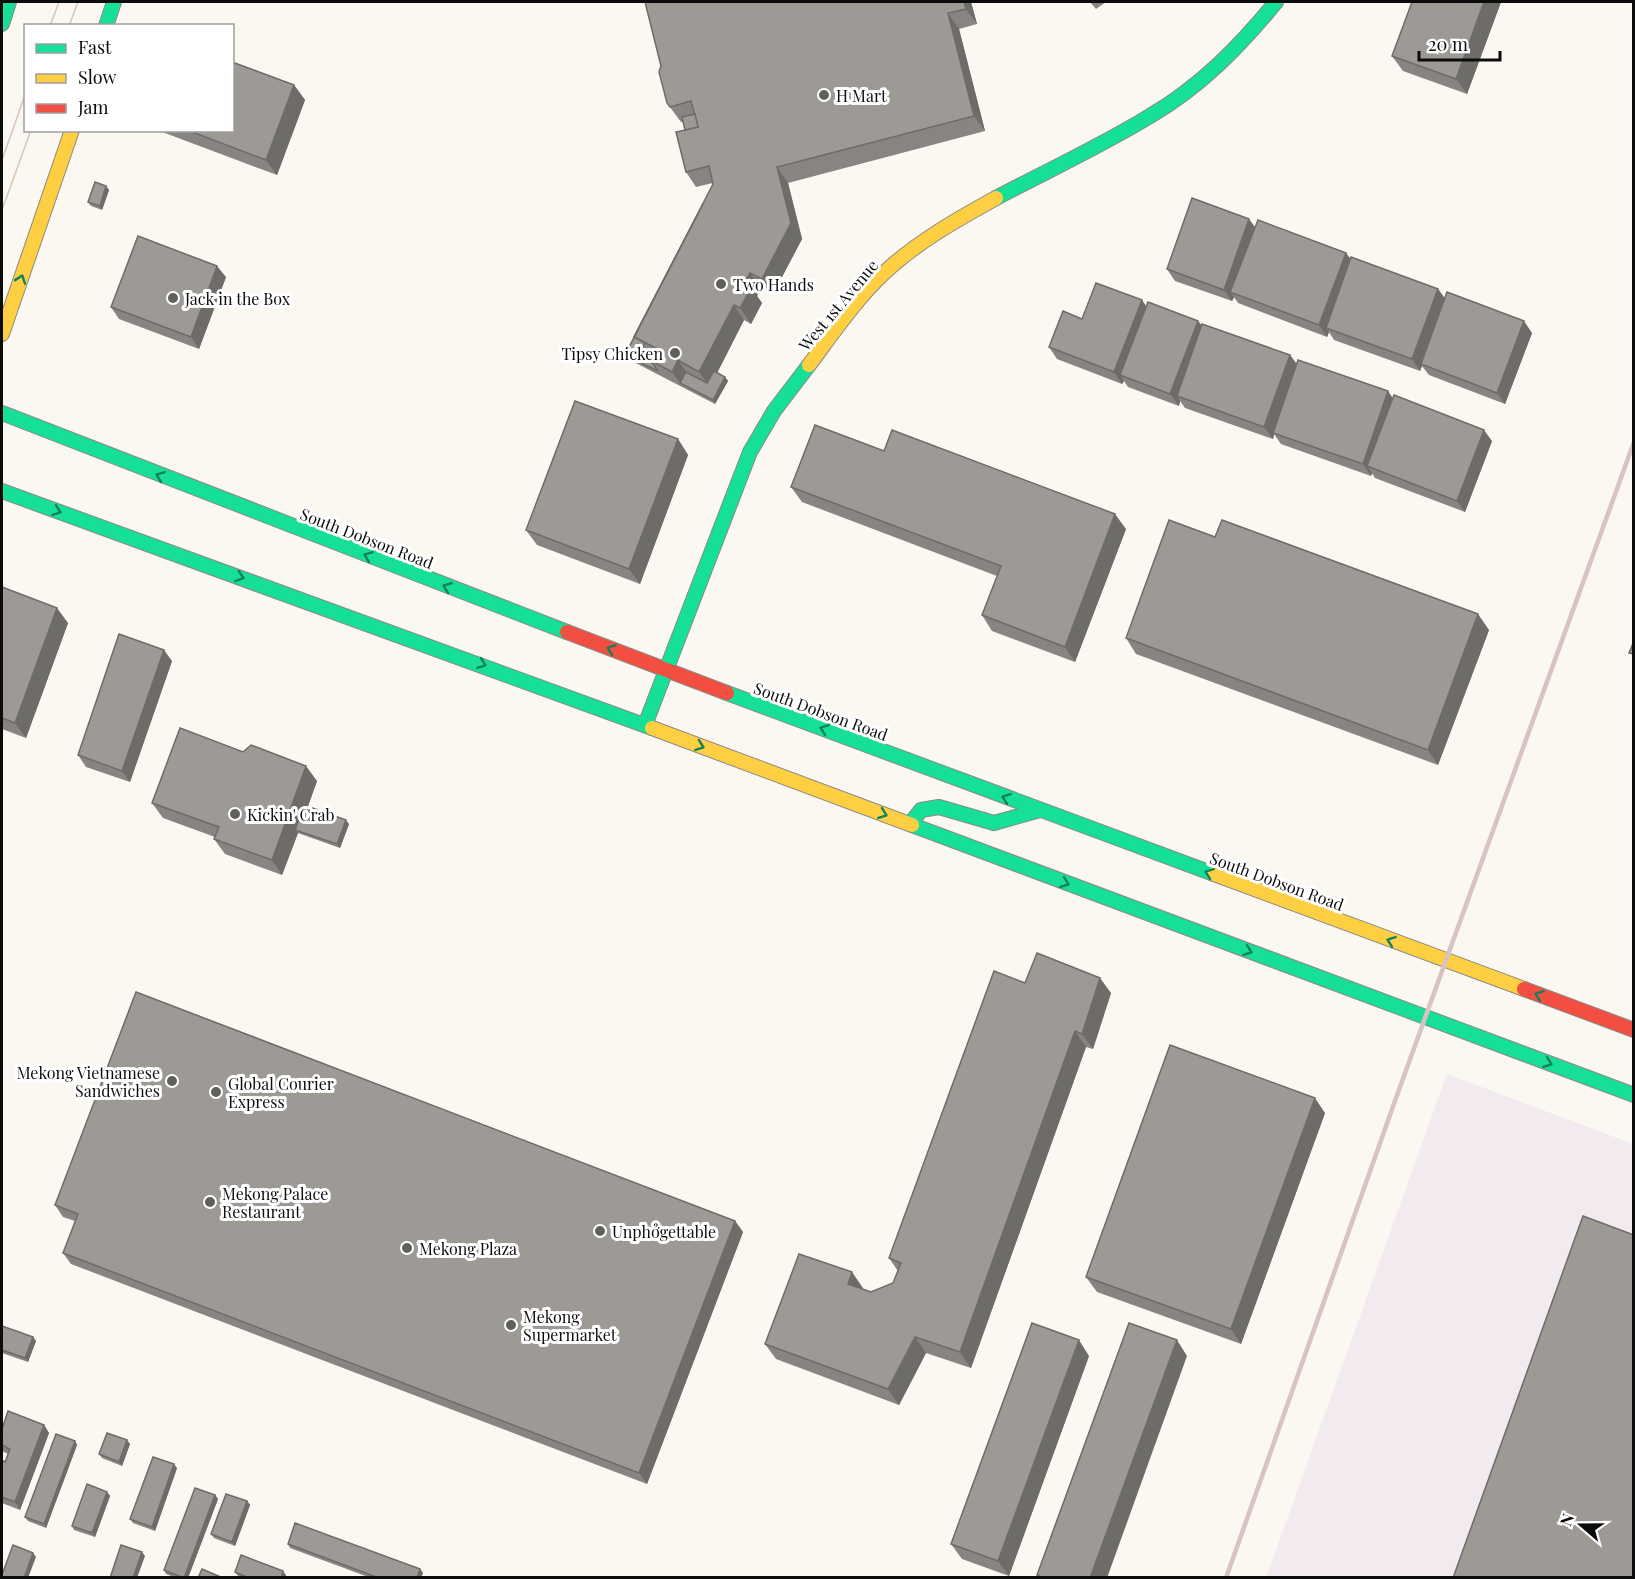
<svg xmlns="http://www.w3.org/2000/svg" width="1635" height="1579" viewBox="0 0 1635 1579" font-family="'Playfair Display',serif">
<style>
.industrial{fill:#f2eaee}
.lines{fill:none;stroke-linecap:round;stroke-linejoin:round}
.fast-casing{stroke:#8a8985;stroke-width:16}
.slow-casing{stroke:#8a8985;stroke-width:16}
.jam-casing{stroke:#8a8985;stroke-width:16}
.fast{stroke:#16e098;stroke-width:14}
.slow{stroke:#ffcf43;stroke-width:14}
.jam{stroke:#f24e42;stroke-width:14}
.tram{stroke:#d9c3c1;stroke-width:1.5}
.rail{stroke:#d9c3c1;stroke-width:4.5}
.wall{fill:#878481}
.shaded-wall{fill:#6e6c69}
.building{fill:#9d9a96;stroke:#6e6c69;stroke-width:1.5}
.oneway{stroke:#128159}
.poi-dot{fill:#5f5f5c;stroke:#fff;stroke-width:2}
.labels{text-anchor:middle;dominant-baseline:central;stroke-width:6;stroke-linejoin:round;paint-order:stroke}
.poi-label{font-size:16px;fill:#0c0c0c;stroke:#fff;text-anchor:start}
.street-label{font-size:16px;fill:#0c0c0c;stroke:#fff}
</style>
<rect width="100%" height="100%" fill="#faf8f0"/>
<path class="industrial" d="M1447,1074L1633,1144V1577L1266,1578Z"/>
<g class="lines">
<defs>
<g id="fast">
<path d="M2,24L9,2"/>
<path d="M106,26L114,2"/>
<path d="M996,198C1047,171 1101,146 1150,116C1200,87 1240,46 1276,2"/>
<path d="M2,413L567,632"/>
<path d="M2,491L652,728"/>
<path d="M727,693L1214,874"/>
<path d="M645,725L750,452L774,411L809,365"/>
<path d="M910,824L921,810L939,807L994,823L1040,810"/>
<path d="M912,825L1634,1095"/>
</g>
<g id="slow">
<path d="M2,334L72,130"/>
<path d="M809,365C833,333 856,299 885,272C917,242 958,219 996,198"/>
<path d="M652,728L912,825"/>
<path d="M1214,874L1524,989"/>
</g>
<g id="jam">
<path d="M567,632L727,693"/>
<path d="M1524,989L1634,1030"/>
</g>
</defs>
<use href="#fast" class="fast-casing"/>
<use href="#slow" class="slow-casing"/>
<use href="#jam" class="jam-casing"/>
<use href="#fast" class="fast"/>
<use href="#slow" class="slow"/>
<use href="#jam" class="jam"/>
<g class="tram">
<path d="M50,26L59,2"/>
<path d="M69,26L78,2"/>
<path d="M2,160L26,92"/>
<path d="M2,210L31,130"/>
</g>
<path class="rail" d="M1226,1578L1396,1098L1634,442"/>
</g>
<g class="wall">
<path d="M971,2L977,24L959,29L985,131L788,183L802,239L773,294L761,288L757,296L762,303L751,324L744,320L717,373L725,377L728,381L715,404L628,359L625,355L713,184V183L696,187L686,172L685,130L683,122H681L667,103L661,66Z"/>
<path d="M1090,2H1106L1096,9Z"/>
<path d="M1412,2H1501L1467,94L1403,71L1392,56Z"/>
<path d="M294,85L305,100L277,175L157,130H232Z"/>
<path d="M106,186L109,190L102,210L91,206L88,202Z"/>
<path d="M1255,227L1346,253L1351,260L1438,289L1445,299L1532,333L1505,404L1429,375L1422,366L1420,371L1334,340L1329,332L1327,337L1238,303L1234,297L1232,301L1175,281L1167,269Z"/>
<path d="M226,277L199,349L119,319L111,307Z"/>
<path d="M1142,300L1146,307L1198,321L1202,326L1290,355L1297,364L1393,398L1492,441L1465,512L1375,478L1372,473L1371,476L1281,444L1274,434L1273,439L1185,408L1180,401L1179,406L1128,387L1124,381L1122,384L1057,359L1049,347L1082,319Z"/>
<path d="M678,439L688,455L640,584L537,545L526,530Z"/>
<path d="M884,451L1126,529L1075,662L992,631L982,615L997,576L802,502L791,487Z"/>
<path d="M1215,537L1489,630L1438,765L1136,654L1126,638Z"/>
<path d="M2,587L68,623L26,738L2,729Z"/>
<path d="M172,661L130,782L86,767L78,755Z"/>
<path d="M317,781L308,806L349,824L340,848L298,833L282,875L225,854L214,839L215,837L163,818L152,803Z"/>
<path d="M1025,983L1111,993L1093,1049L1086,1047L971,1368L926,1353L899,1405L776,1359L765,1344L863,1288L862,1289L871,1292L893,1283L898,1271L889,1258Z"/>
<path d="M1325,1113L1241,1344L1097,1292L1086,1277Z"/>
<path d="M55,1205L735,1221L743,1232L647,1484L71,1264L63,1253L75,1221L63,1217Z"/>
<path d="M2,1326L36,1341L28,1362L2,1353Z"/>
<path d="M1089,1356L1009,1576L962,1559L951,1544Z"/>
<path d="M44,1425L49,1433L20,1510L2,1503V1460L5,1462L8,1454L2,1451V1429Z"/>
<path d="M75,1441L77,1445L46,1528L28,1521L25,1517Z"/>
<path d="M130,1444L122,1466L102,1458L99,1454Z"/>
<path d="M177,1468L155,1531L133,1523L130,1519Z"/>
<path d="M107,1492L110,1496L95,1537L74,1530L72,1526Z"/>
<path d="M215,1495L218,1499L188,1578H176L166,1574L164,1570Z"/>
<path d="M247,1501L250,1505L235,1546L214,1538L211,1534Z"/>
<path d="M288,1544L420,1569L423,1573L421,1578H371L290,1548Z"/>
<path d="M235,1572L286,1575L285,1578H241L238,1576Z"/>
</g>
<g class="shaded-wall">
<path d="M964,2H971L977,24L966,9Z"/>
<path d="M1484,2H1501L1467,94L1456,79Z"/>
<path d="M948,13L959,29L985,131L974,116Z"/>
<path d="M294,85L305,100L277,175L266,160Z"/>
<path d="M777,167L788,183L802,239L773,294L762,279Z"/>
<path d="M106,186L109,190L102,210L100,206Z"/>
<path d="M1249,219L1258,231L1230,292L1234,297L1232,301L1224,290Z"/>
<path d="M1346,253L1354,264L1326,328L1329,332L1327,337L1319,325Z"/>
<path d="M217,266L226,277L199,349L191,337Z"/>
<path d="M750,273L761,288L757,296L762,303L751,324L740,308L744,284Z"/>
<path d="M1438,289L1446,300L1421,364L1422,366L1420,371L1412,359Z"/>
<path d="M1142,300L1150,312L1120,375L1124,381L1122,384L1114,372Z"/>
<path d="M734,305L744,320L710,387L699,372Z"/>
<path d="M1198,321L1207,333L1177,396L1180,401L1179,406L1170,394Z"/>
<path d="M1524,321L1532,333L1505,404L1497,393Z"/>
<path d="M1290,355L1298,367L1273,433L1274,434L1273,439L1264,427Z"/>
<path d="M678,360L689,376L680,383L672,372Z"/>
<path d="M725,377L728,381L715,404L713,400Z"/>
<path d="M1388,391L1396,403L1367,466L1372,473L1371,476L1363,464Z"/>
<path d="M1484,430L1492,441L1465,512L1457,501Z"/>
<path d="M678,439L688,455L640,584L629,569Z"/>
<path d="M1115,514L1126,529L1075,662L1065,647Z"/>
<path d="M57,608L68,623L26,738L15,723Z"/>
<path d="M1478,614L1489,630L1438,765L1428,750Z"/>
<path d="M164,650L172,661L130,782L122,771Z"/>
<path d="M306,766L317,781L299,831L295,830L298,833L282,875L272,860Z"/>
<path d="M346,820L349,824L340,848L337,844Z"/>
<path d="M1100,978L1111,993L1093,1049L1082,1034Z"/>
<path d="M1075,1031L1086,1047L971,1368L960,1352Z"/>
<path d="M1315,1098L1325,1113L1241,1344L1231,1329Z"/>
<path d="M735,1221L743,1232L647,1484L639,1473Z"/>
<path d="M852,1272L863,1288L859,1299L848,1284Z"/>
<path d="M33,1337L36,1341L28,1362L25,1358Z"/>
<path d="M915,1337L926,1353L899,1405L888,1389Z"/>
<path d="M1079,1340L1089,1356L1009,1576L998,1561Z"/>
<path d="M1177,1340L1187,1356L1107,1578H1090Z"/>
<path d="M44,1425L49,1433L20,1510L15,1502Z"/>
<path d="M127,1440L130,1444L122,1466L119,1462Z"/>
<path d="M75,1441L77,1445L46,1528L44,1524Z"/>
<path d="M174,1464L177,1468L155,1531L152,1527Z"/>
<path d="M107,1492L110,1496L95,1537L92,1533Z"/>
<path d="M215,1495L218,1499L188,1578H184Z"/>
<path d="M247,1501L250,1505L235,1546L232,1542Z"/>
<path d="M142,1552L145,1556L137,1578H133Z"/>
<path d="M33,1553L36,1557L28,1578H24Z"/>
<path d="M420,1569L423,1573L421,1578H417Z"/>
<path d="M283,1571L286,1575L285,1578H281Z"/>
</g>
<g class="building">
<path d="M645,2H964L966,9L948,13L974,116L777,167L791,223L762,279L750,273L744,284L751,288L740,308L734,305L699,372L678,360L672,372L650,360L656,348L634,337L713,184L709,166L686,172L676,132L698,127L691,101L670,107L667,103L659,72L661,66Z"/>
<path d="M1412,2H1484L1456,79L1392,56Z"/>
<path d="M232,62L294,85L266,160L187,130H232Z"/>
<path d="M695,114L698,127L685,130L682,117Z"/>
<path d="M95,182L106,186L100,206L88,202Z"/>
<path d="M1192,198L1249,219L1224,290L1167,269Z"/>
<path d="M703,204L634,337L645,343L642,349L653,354L650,360L658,371L625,355Z"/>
<path d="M1258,220L1346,253L1319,325L1230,292Z"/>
<path d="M138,236L217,266L191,337L111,307Z"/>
<path d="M1351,257L1438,289L1412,359L1326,328Z"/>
<path d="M1096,283L1142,300L1114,372L1049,347L1063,311L1082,319Z"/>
<path d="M1447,292L1524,321L1497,393L1421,364Z"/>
<path d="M1148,302L1198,321L1170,394L1120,375Z"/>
<path d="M1202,324L1290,355L1264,427L1177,396Z"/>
<path d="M1298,360L1388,391L1363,464L1273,433Z"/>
<path d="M714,371L725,377L713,400L680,383L686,372L707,383Z"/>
<path d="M1394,395L1484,430L1457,501L1367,466Z"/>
<path d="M575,401L678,439L629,569L526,530Z"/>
<path d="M815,425L884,451L892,430L1115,514L1065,647L982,615L1001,566L791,487Z"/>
<path d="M1169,520L1215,537L1222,520L1478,614L1428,750L1126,638Z"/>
<path d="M2,587L57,608L15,723L2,718Z"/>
<path d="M119,634L164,650L122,771L78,755Z"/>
<path d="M1634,641V654L1629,653Z"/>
<path d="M180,728L243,752L251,745L306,766L272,860L214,839L219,827L152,803Z"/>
<path d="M304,805L346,820L337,844L295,830Z"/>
<path d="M1037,953L1100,978L1082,1034L1075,1031L960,1352L915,1337L888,1389L765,1344L799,1254L852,1272L848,1284L871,1292L893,1283L901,1263L889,1258L994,971L1025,983Z"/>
<path d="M136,992L735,1221L639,1473L63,1253L78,1214L55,1205Z"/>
<path d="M1170,1045L1315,1098L1231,1329L1086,1277Z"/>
<path d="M1583,1216L1634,1235V1578H1453Z"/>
<path d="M1032,1323L1079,1340L998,1561L951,1544Z"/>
<path d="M1129,1323L1177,1340L1090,1578H1044L1037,1575Z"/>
<path d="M2,1326L33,1337L25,1358L2,1350Z"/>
<path d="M8,1411L44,1425L15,1502L2,1497V1460L5,1462L10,1449L2,1445V1429Z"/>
<path d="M107,1433L127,1440L119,1462L99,1454Z"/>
<path d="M56,1434L75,1441L44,1524L25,1517Z"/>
<path d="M153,1457L174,1464L152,1527L130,1519Z"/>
<path d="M87,1484L107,1492L92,1533L72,1526Z"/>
<path d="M195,1488L215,1495L184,1578L164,1570Z"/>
<path d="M226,1494L247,1501L232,1542L211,1534Z"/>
<path d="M295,1523L420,1569L417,1578H379L288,1544Z"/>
<path d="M13,1545L33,1553L24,1578H2V1575Z"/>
<path d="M121,1545L142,1552L133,1578H110Z"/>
<path d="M241,1555L283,1571L281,1578H249L235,1572Z"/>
<path d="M202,1569L223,1578H198Z"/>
</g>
<defs><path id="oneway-chevron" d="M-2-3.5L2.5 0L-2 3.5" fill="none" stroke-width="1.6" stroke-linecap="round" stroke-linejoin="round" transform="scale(1.5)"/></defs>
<g class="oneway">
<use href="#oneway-chevron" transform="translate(21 279) rotate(-71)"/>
<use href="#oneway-chevron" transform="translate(160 476) rotate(-159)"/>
<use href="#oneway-chevron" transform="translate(57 511) rotate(20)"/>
<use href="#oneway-chevron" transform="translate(368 556) rotate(-159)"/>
<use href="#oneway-chevron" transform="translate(240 577) rotate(19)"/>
<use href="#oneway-chevron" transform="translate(447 587) rotate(-160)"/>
<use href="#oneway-chevron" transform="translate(611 649) rotate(-159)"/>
<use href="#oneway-chevron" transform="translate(482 664) rotate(21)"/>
<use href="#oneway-chevron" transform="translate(824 729) rotate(-160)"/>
<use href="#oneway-chevron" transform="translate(700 746) rotate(20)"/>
<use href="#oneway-chevron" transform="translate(1006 798) rotate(-160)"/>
<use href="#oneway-chevron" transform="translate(883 814) rotate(20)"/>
<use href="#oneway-chevron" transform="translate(1209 873) rotate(-160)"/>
<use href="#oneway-chevron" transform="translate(1065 883) rotate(21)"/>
<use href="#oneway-chevron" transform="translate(1391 941) rotate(-160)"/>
<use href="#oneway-chevron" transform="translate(1248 951) rotate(20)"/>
<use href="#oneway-chevron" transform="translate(1539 995) rotate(-160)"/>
<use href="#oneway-chevron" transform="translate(1548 1063) rotate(21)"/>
</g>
<g class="poi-dot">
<circle cx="824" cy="95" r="6"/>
<circle cx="721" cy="284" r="6"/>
<circle cx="173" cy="298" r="6"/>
<circle cx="675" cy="353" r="6"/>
<circle cx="235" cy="814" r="6"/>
<circle cx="172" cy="1081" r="6"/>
<circle cx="216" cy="1092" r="6"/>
<circle cx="210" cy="1202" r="6"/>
<circle cx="600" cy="1231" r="6"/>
<circle cx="407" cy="1248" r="6"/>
<circle cx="511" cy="1325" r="6"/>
</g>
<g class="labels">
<g class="poi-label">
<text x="836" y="95">H Mart</text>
<text x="733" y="284">Two Hands</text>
<text x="185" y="298">Jack in the Box</text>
<text x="663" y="353" text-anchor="end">Tipsy Chicken</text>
<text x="247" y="814">Kickin' Crab</text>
<text x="160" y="1072" text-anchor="end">Mekong Vietnamese<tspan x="160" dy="18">Sandwiches</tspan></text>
<text x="228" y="1083">Global Courier<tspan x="228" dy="18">Express</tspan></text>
<text x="222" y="1193">Mekong Palace<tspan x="222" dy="18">Restaurant</tspan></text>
<text x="612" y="1231">Unphởgettable</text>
<text x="419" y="1248">Mekong Plaza</text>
<text x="523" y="1316">Mekong<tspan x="523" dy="18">Supermarket</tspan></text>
</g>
<g class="street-label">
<text transform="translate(838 305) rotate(-50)">West 1st Avenue</text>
<text transform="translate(367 538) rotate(21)">South Dobson Road</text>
<text transform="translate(821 711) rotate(20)">South Dobson Road</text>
<text transform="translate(1277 881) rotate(20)">South Dobson Road</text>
</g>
</g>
<rect width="1635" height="1579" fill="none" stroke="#0c0c0c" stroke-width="6"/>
<rect x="24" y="24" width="210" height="108" fill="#ffffff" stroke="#9e9e9e" stroke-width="1.5"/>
<rect x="36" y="44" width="30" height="9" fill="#16e098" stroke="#9e9e9e" stroke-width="1.5"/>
<text x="78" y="54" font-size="18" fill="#0c0c0c">Fast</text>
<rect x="36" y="74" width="30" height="9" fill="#ffcf43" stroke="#9e9e9e" stroke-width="1.5"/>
<text x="78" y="84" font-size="18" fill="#0c0c0c">Slow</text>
<rect x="36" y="104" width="30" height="9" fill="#f24e42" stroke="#9e9e9e" stroke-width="1.5"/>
<text x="78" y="114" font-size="18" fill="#0c0c0c">Jam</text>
<g transform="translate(1581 1525) rotate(290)" stroke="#ffffff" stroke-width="4.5" paint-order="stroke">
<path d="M0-4.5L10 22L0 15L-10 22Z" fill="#0c0c0c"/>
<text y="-9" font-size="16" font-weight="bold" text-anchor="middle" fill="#0c0c0c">N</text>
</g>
<path d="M1419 51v9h81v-9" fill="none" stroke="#0c0c0c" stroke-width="3"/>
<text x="1428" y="51" font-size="18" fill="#0c0c0c" stroke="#ffffff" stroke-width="4.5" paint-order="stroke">20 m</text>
</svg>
